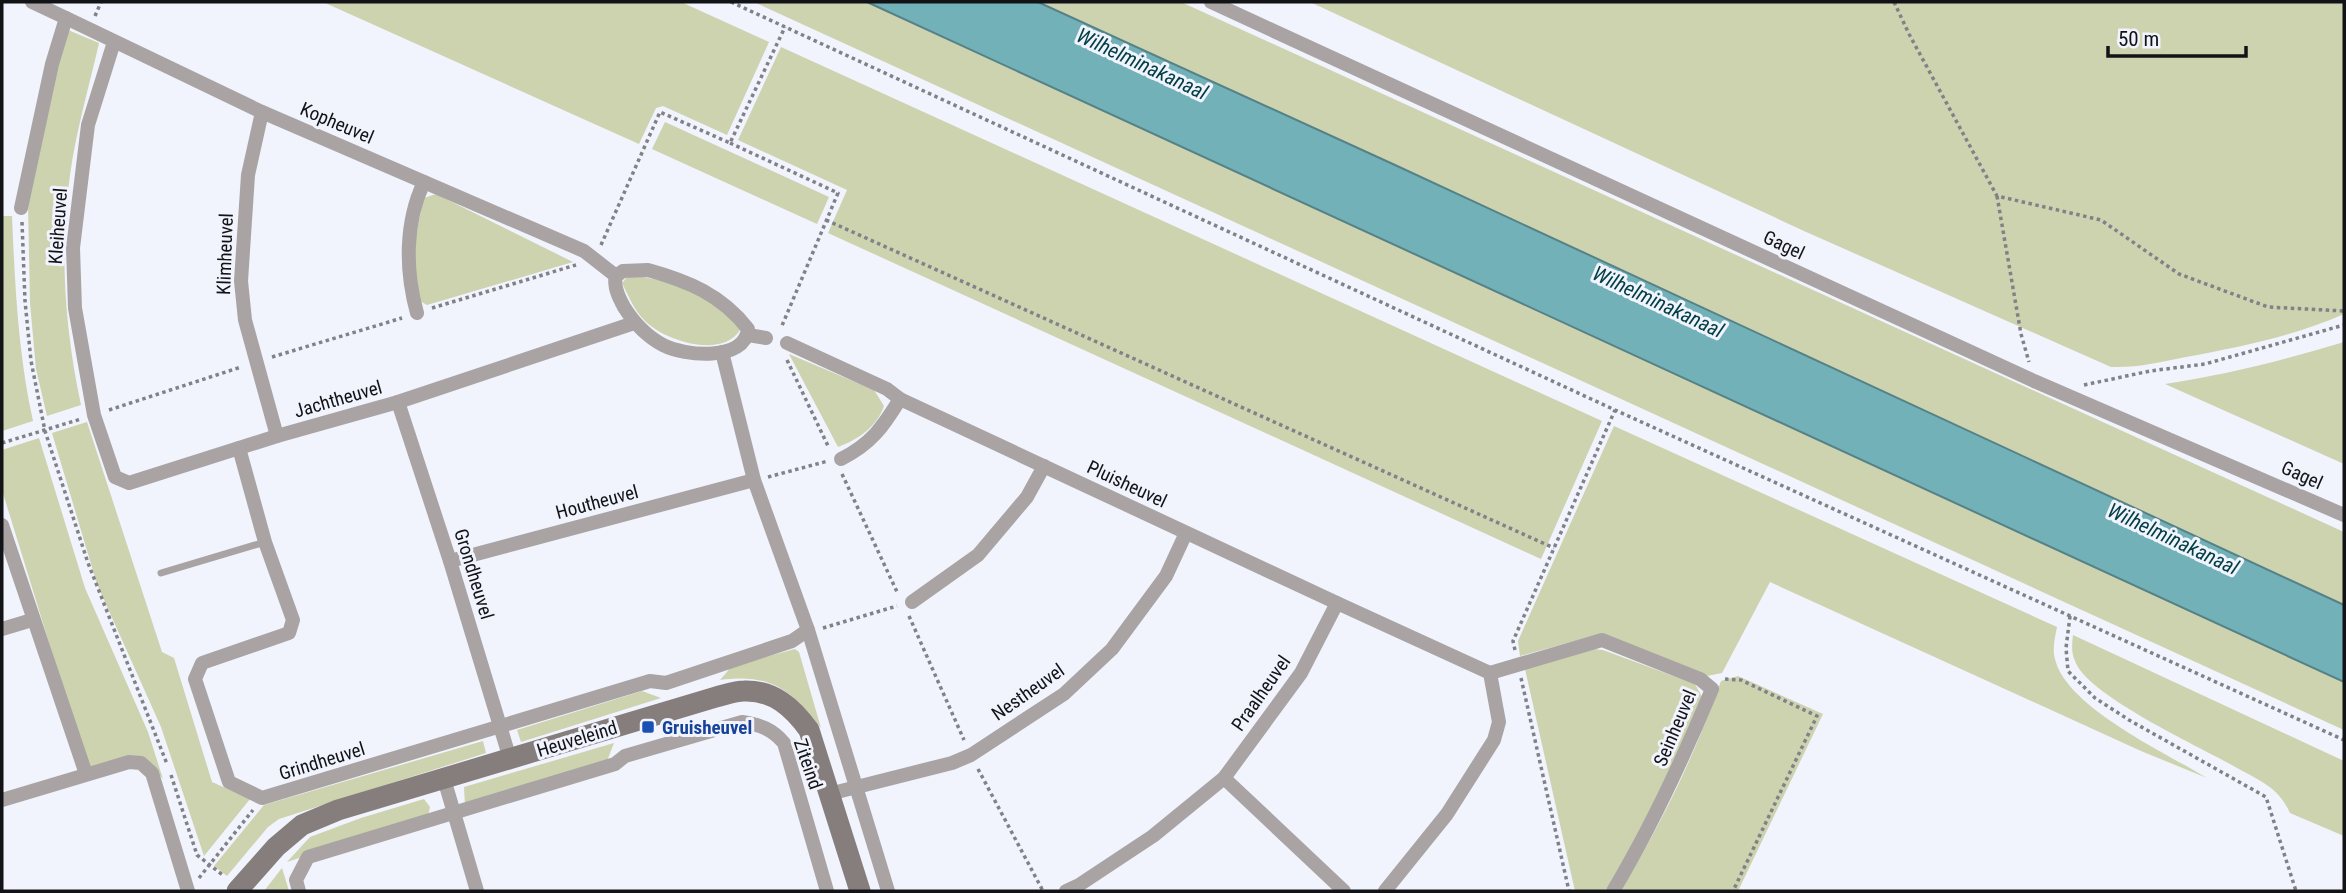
<svg xmlns="http://www.w3.org/2000/svg" width="2346" height="893" viewBox="0 0 2346 893" font-family="'Roboto Condensed',sans-serif">
<style>
.green{fill:#cdd2af}
.water{fill:#72b1b8;stroke:#558287;stroke-width:2}
.lines{fill:none;stroke-linecap:round;stroke-linejoin:round}
.path{stroke:#808288;stroke-width:3.5;stroke-dasharray:3.5 3.5;stroke-linecap:butt}
.lane{stroke:#a9a4a3;stroke-width:7}
.street{stroke:#a9a4a3;stroke-width:14}
.secondary{stroke:#857e7d;stroke-width:21}
.transit-dot{fill:#1a4fb4;stroke:#f1f3fd;stroke-width:2.5}
.labels{text-anchor:middle;dominant-baseline:central;stroke-width:6;stroke-linejoin:round;paint-order:stroke}
.street-label{font-size:19px;fill:#121316;stroke:#f1f3fd}
.transit-label{font-size:19px;font-weight:bold;fill:#164399;stroke:#f1f3fd;text-anchor:start}
.water-label{font-size:21px;font-style:italic;fill:#003e43;stroke:#f1f3fd}
</style>
<rect width="100%" height="100%" fill="#f1f3fd"/>
<g class="green">
<path d="M323,2H681L769,42L727,135L663,106L656,108L639,144Z"/>
<path d="M754,2H867L2344,682V730Z"/>
<path d="M1038,2H1181L2344,532V605L1395,165Z"/>
<path d="M1310,2H2344V314C2295,336 2239,347 2186,357C2161,362 2136,368 2111,367L1804,231Z"/>
<path d="M68,30L99,43C89,87 76,131 70,175C59,252 65,330 81,405L47,416L36,369L30,303L28,203L55,75Z"/>
<path d="M781,47L1602,421L1541,559L828,233L847,190L738,140Z"/>
<path d="M665,122L829,197L817,224L652,149Z"/>
<path d="M436,194L573,262L427,305L418,300L414,243L424,198Z"/>
<path d="M2,216H12C15,286 18,353 33,421L2,431Z"/>
<path d="M629,275C667,280 723,292 740,330C722,359 665,341 645,321C634,310 629,297 622,283Z"/>
<path d="M2344,342V464L2165,384C2226,375 2285,360 2344,342Z"/>
<path d="M789,354L874,390L884,406C877,427 857,440 838,447Z"/>
<path d="M87,422L162,652L174,658L212,782L250,799L204,856L161,727L97,584L52,433Z"/>
<path d="M1614,426L2057,627C2055,637 2052,649 2055,659C2066,707 2166,753 2207,778L2141,751L1770,582L1722,673L1707,676L1596,635L1520,656L1518,641Z"/>
<path d="M39,438L85,588L148,732L163,779L144,759L90,767L83,753L2,490V450Z"/>
<path d="M2073,635L2344,761V836L2290,813C2279,788 2262,782 2239,769C2203,748 2087,696 2075,661C2071,652 2072,644 2073,635Z"/>
<path d="M795,649L799,652L821,728C791,690 771,673 720,680L732,666Z"/>
<path d="M1594,649L1603,650L1695,684L1702,697C1679,765 1642,830 1605,891H1575L1525,669Z"/>
<path d="M1738,676L1823,714L1738,891H1620C1661,825 1695,755 1721,681Z"/>
<path d="M642,691L661,698L521,742L517,730Z"/>
<path d="M483,741L486,753L279,819L268,827L227,876L214,866L264,805Z"/>
<path d="M614,743L607,761L465,805L464,787Z"/>
<path d="M424,799L430,807L428,816L287,862L310,837L361,818Z"/>
<path d="M282,868L289,891H264Z"/>
</g>
<path class="water" d="M867,2H1038L1395,165L2344,605V682Z"/>
<g class="lines">
<g class="path">
<path d="M731,2L1615,410L2344,740"/>
<path d="M1894,2L1909,34L1997,196L2101,220L2179,274L2268,307L2344,311"/>
<path d="M95,16L101,2"/>
<path d="M730,143L838,193L781,328"/>
<path d="M1997,196L2021,334L2029,362"/>
<path d="M826,220L1554,548"/>
<path d="M22,222L25,301L31,361L45,431L88,563L167,764"/>
<path d="M601,245L660,112L730,143L785,27"/>
<path d="M432,308L576,265"/>
<path d="M272,357L402,318"/>
<path d="M787,360L829,448"/>
<path d="M2084,385L2150,371L2205,364L2344,325"/>
<path d="M109,410L241,367"/>
<path d="M2,443L81,419"/>
<path d="M842,474L898,594"/>
<path d="M768,477L828,461"/>
<path d="M909,616L964,740"/>
<path d="M2070,616L2066,648L2068,671L2095,698L2129,720L2266,797L2296,891"/>
<path d="M823,628L897,606"/>
<path d="M1515,650L1513,641L1615,410"/>
<path d="M1521,678L1569,891"/>
<path d="M1725,679L1741,680L1817,716L1733,891"/>
<path d="M978,769L1043,891"/>
<path d="M171,775L197,855L224,876"/>
<path d="M199,878L253,810"/>
</g>
<path class="lane" d="M161,573L265,542"/>
<g class="street">
<path d="M1211,2L2034,381L2344,515"/>
<path d="M66,18L262,112L584,251L616,276"/>
<path d="M114,42L88,125L73,248L75,308L94,415L115,477L129,483L277,436L398,402L634,323"/>
<path d="M262,112L248,175L241,281L245,320L277,436"/>
<path d="M21,208L52,64L66,18L32,2"/>
<path d="M648,270C688,281 722,295 748,329C745,362 684,356 663,345C646,336 634,323 624,307C619,298 613,286 616,276L623,271Z"/>
<path d="M417,313C405,270 405,222 424,182"/>
<path d="M748,335L766,338"/>
<path d="M787,343L887,389L900,399L1337,603"/>
<path d="M722,352L754,480L808,630L888,891"/>
<path d="M398,402L450,561L510,759"/>
<path d="M239,448L265,542L293,620L289,633L202,663L195,679L229,782L262,798L650,681L666,683L792,641L808,630"/>
<path d="M841,459C871,444 883,427 900,399"/>
<path d="M2,525L86,774"/>
<path d="M450,561L754,480"/>
<path d="M912,602L978,555L1027,497L1044,466"/>
<path d="M2,629L32,620"/>
<path d="M1490,673L1602,640L1700,679L1712,689C1683,759 1652,826 1613,891"/>
<path d="M1224,778L1344,891"/>
<path d="M444,779L477,891"/>
<path d="M829,794L952,763L971,755L1064,694L1112,649L1166,576L1186,533"/>
<path d="M2,800L129,762L141,763L152,773L188,891"/>
<path d="M299,891L296,880L308,857L615,764L625,756L742,722C761,725 772,729 784,743L827,891"/>
<path d="M1066,891L1079,885L1153,836L1224,778L1301,673L1337,603L1490,673"/>
<path d="M1385,891L1447,814L1494,740L1499,722L1490,673"/>
</g>
<path class="secondary" d="M237,891L276,847L302,825L338,810L716,697C725,695 735,691 744,691C774,690 793,708 809,730L860,891"/>
</g>
<rect class="transit-dot" x="641" y="720" width="14" height="14" rx="3.5"/>
<g class="labels">
<g class="street-label">
<text transform="translate(337 123) rotate(23)">Kopheuvel</text>
<text transform="translate(58 226) rotate(-86)">Kleiheuvel</text>
<text transform="translate(1784 245) rotate(25)">Gagel</text>
<text transform="translate(225 254) rotate(-88)">Klimheuvel</text>
<text transform="translate(338 399) rotate(-16)">Jachtheuvel</text>
<text transform="translate(2302 475) rotate(24)">Gagel</text>
<text transform="translate(1127 484) rotate(25)">Pluisheuvel</text>
<text transform="translate(597 502) rotate(-15)">Houtheuvel</text>
<text transform="translate(474 574) rotate(73)">Grondheuvel</text>
<text transform="translate(1028 692) rotate(-35)">Nestheuvel</text>
<text transform="translate(1261 693) rotate(-55)">Praalheuvel</text>
<text transform="translate(1675 728) rotate(-67)">Seinheuvel</text>
<text transform="translate(577 739) rotate(-17)">Heuveleind</text>
<text transform="translate(322 761) rotate(-17)">Grindheuvel</text>
<text transform="translate(808 764) rotate(71)">Ziteind</text>
</g>
<g class="transit-label">
<text x="662" y="727">Gruisheuvel</text>
</g>
<g class="water-label">
<text transform="translate(1142 64) rotate(25)">Wilhelminakanaal</text>
<text transform="translate(1658 302) rotate(25)">Wilhelminakanaal</text>
<text transform="translate(2173 539) rotate(25)">Wilhelminakanaal</text>
</g>
</g>
<rect width="2346" height="893" fill="none" stroke="#121316" stroke-width="7"/>
<path d="M2108 46v10h138v-10" fill="none" stroke="#121316" stroke-width="3.5"/>
<text x="2118" y="46" font-size="21" fill="#121316" stroke="#f1f3fd" stroke-width="5" paint-order="stroke">50 m</text>
</svg>
